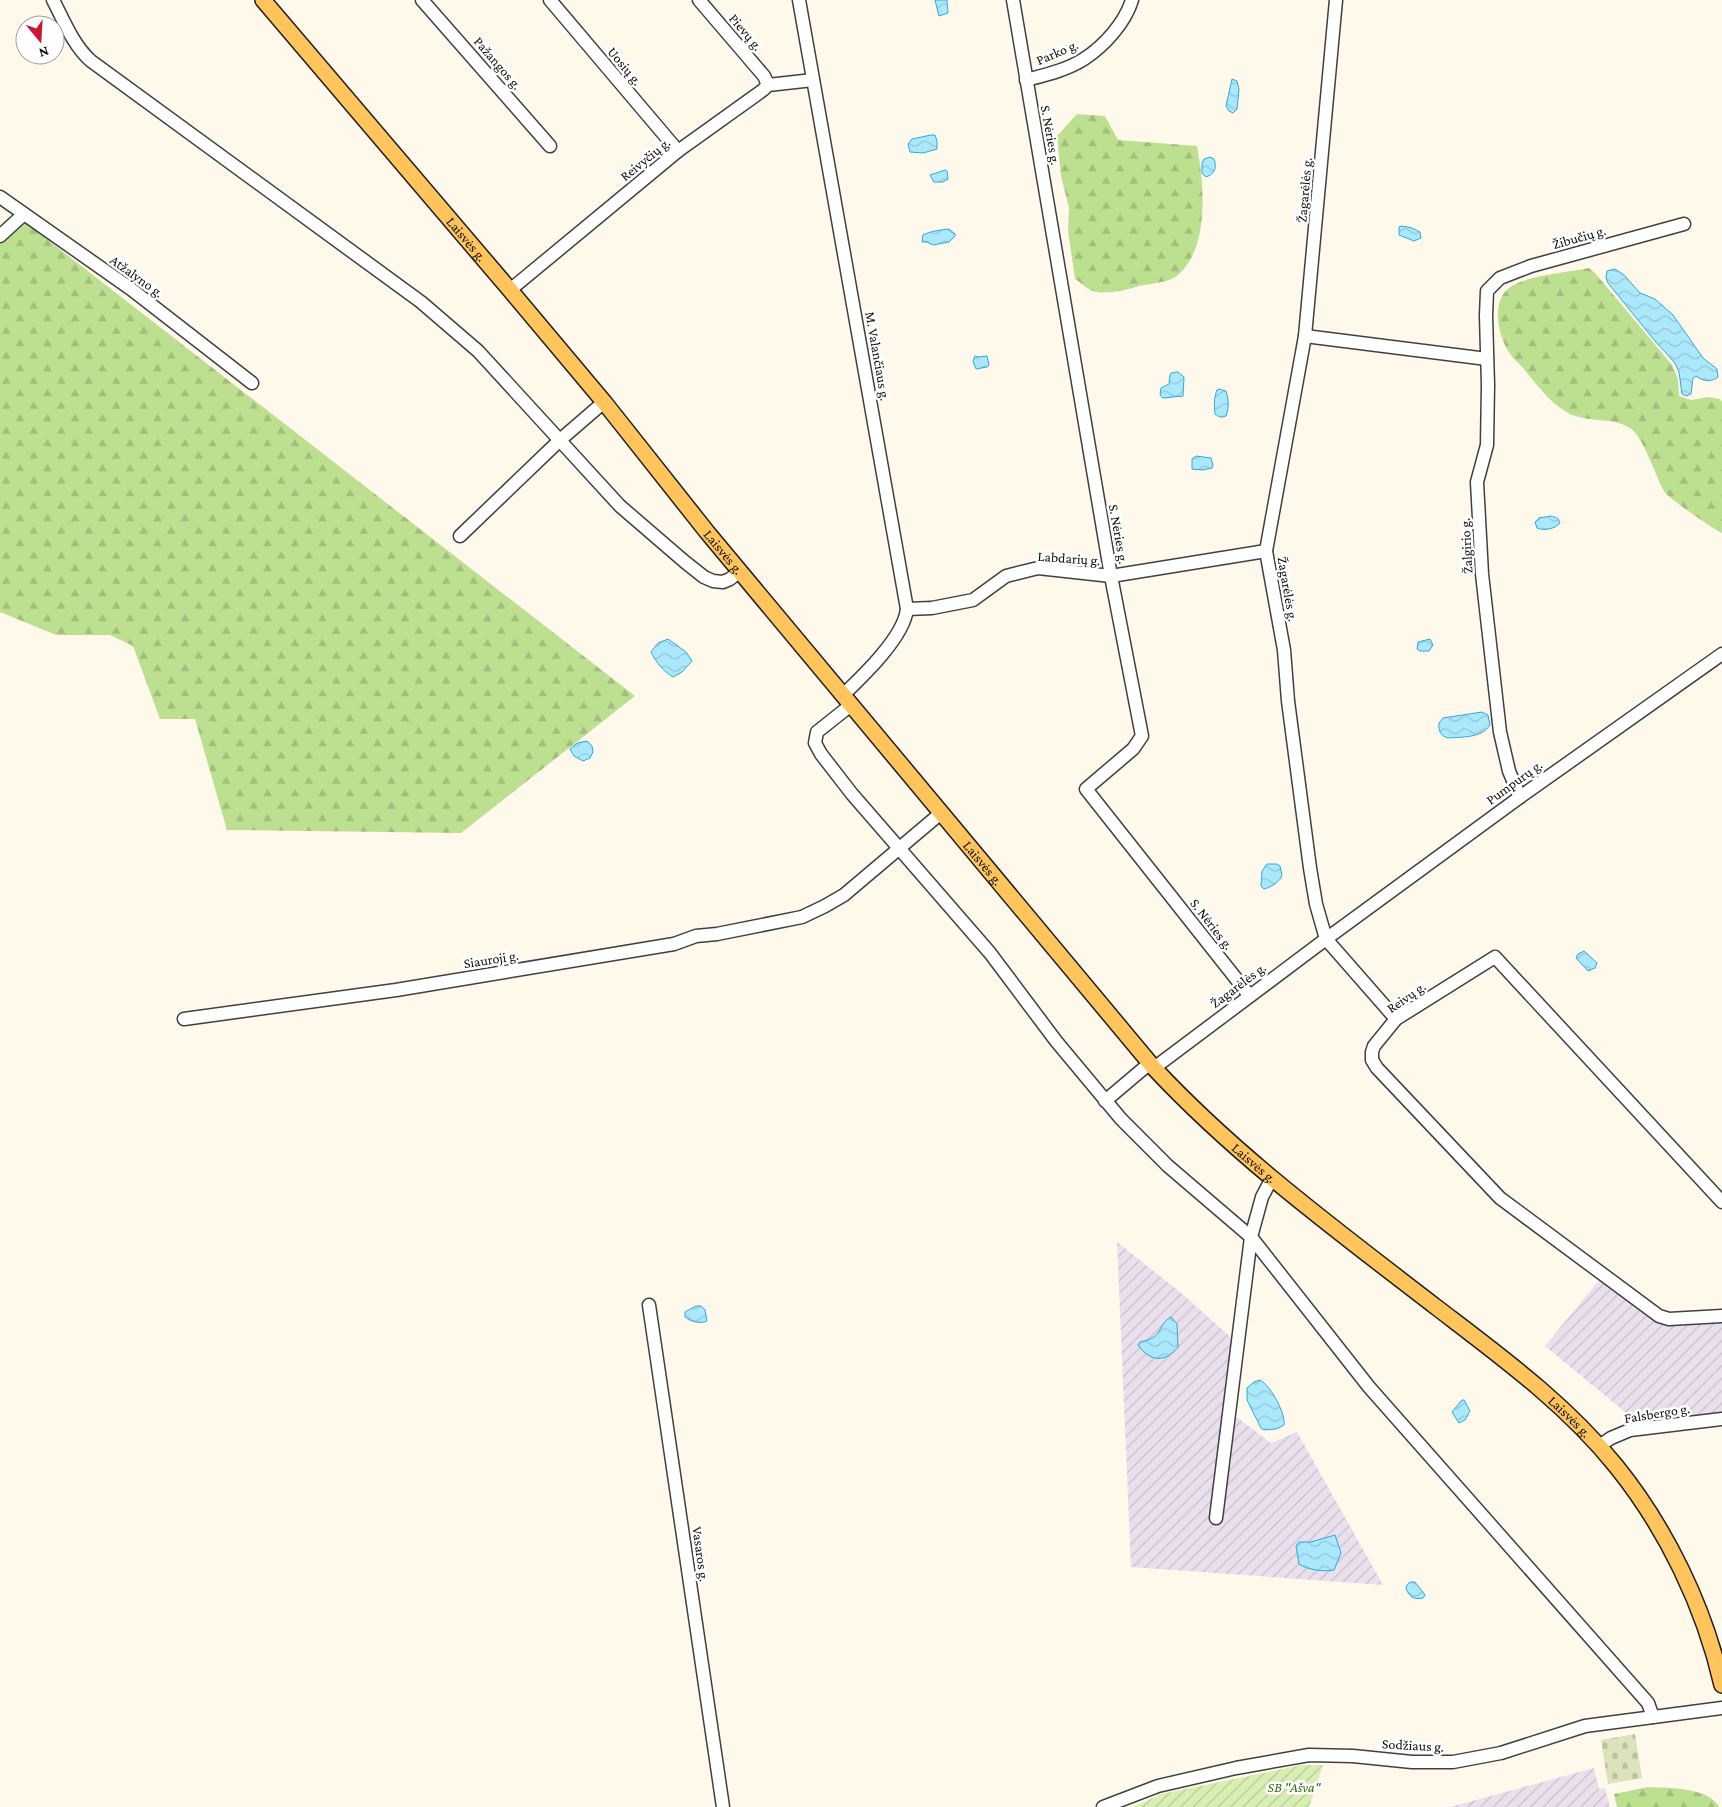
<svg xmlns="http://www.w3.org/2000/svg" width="1722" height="1807" viewBox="0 0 1722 1807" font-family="'Crimson Pro',serif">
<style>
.industrial{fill:url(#industrial-furrows)}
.forest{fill:url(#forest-firs)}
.cemetery{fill:url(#cemetery-stones)}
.garden{fill:url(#garden-furrows)}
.water{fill:url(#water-waves);stroke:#2baadb}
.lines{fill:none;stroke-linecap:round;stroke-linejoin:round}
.minor-casing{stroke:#404040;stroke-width:15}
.major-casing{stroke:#1e1e1e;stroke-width:18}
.minor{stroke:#fff;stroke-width:12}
.major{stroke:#ffc45c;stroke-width:15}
.labels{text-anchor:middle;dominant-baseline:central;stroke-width:5;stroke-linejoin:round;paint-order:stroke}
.street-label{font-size:14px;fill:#0d0d0d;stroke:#fff}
.park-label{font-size:14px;font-style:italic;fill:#326b17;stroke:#fff}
</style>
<defs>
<pattern id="industrial-furrows" width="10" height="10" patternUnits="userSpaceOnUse" patternTransform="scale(1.25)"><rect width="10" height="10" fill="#eae0ed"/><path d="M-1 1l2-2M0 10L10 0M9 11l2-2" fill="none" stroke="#c8bfca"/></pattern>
<pattern id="forest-firs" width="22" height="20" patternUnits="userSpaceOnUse" patternTransform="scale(1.25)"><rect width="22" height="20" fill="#bde090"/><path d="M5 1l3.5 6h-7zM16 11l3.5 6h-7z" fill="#a1bf7b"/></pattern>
<pattern id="cemetery-stones" width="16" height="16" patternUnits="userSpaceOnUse" patternTransform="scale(1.25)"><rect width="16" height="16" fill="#dbe3bb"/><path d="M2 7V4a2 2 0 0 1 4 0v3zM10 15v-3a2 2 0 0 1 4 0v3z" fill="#bbc2a0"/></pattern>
<pattern id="garden-furrows" width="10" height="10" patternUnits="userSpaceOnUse" patternTransform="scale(1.25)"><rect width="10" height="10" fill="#d8eeb2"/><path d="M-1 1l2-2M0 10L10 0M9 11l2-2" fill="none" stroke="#b8cb98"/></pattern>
<pattern id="water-waves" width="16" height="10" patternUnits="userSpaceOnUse" patternTransform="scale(1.25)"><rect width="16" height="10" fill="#abe8fc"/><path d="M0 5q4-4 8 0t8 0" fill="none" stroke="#92c6d7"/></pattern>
</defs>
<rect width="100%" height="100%" fill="#fff9ec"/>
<g class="industrial">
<path d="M1117,1242L1180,1292L1244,1349L1234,1415L1271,1443L1297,1432L1383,1585L1131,1567Z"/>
<path d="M1600,1279L1666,1323L1722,1319V1413L1637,1422L1545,1346Z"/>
<path d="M1594,1768L1599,1789L1605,1788L1610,1807H1450Z"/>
</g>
<g class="forest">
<path d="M1077,114L1105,116L1118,140L1197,146C1204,183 1210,246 1179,274C1170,283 1152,283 1139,286C1127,290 1103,296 1090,290C1085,287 1080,282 1075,279L1068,231L1069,208L1061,176L1057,136Z"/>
<path d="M26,223L635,696L461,833L227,830L195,719H160L133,646L110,635H56L0,612V239H4Z"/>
<path d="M1589,268L1595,273L1672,365L1678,379L1679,396L1691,400L1708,397L1720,399L1722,402V533C1713,529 1668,498 1664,491C1656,477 1643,436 1630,428C1611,416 1584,424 1565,411C1548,401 1536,383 1523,368C1518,363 1512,357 1508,351C1498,334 1491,302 1509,288C1523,276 1570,272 1589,268Z"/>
<path d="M1648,1787C1668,1788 1709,1787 1719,1807H1617L1614,1794Z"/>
</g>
<path class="cemetery" d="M1635,1734L1642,1778L1608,1784L1601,1740Z"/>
<path class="garden" d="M1302,1765H1323L1309,1807H1133L1161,1794Z"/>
<g class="water">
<path d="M935,0H947L948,13L939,16Z"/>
<path d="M1232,79L1237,81L1239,89L1237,109L1233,113L1229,111L1226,106Z"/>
<path d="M931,135H935L937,141V149L923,153L910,152L908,144L912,139Z"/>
<path d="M1210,157L1214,159C1217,167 1215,174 1206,177L1202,173V163L1204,159Z"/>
<path d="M945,170L947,171L948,179L943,182H934L930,175Z"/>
<path d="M1402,226L1412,228L1420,232L1421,238L1414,241L1399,235V227Z"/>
<path d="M949,229L955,234V236L949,242L933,245L927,242H922L923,235C931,231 940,230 949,229Z"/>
<path d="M1615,269L1624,275L1640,293L1655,299L1673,315L1703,358L1717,369L1718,377C1711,382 1704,382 1696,376L1693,378L1691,394L1686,396L1682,394L1679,372L1675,363L1655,341L1608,283L1606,278L1607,271Z"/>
<path d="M975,356L978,357L987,356L989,365L987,367L976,369L973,361Z"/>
<path d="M1178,372L1184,377L1183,396L1163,398L1160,395L1161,388L1169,384L1170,375L1171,373Z"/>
<path d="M1219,389L1226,391C1229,400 1229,408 1226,416C1221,418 1219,417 1215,414C1214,406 1214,397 1217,390Z"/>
<path d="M1196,456L1211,458L1213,465L1212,468L1202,470L1192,469V459Z"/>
<path d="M1551,516C1555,517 1559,518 1560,523C1555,529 1544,531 1537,528L1535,522L1539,518Z"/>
<path d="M668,639L686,652L692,661L682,672L673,677C664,672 655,661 651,652L658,643Z"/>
<path d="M1430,639L1433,645L1429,651H1420L1417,649L1418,642Z"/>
<path d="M1482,712L1488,715L1490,725C1482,738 1462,737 1448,738C1441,736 1438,731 1439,723L1443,718Z"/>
<path d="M587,741L592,746L593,752L590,758L583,761L574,756L570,749L577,743Z"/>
<path d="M1267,864H1277L1280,866L1282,875C1281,881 1270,888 1264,889L1261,886L1262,871Z"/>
<path d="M1584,951L1597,963L1595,968L1588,971L1576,958L1578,954Z"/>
<path d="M696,1306H701L705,1310L707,1321C701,1324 691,1322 685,1317V1312Z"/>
<path d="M1171,1317L1177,1324L1178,1347C1165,1363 1150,1362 1138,1345L1140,1342C1165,1337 1156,1326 1171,1317Z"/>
<path d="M1260,1380C1271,1386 1286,1414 1284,1425L1276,1429L1264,1430L1261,1428L1247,1400V1388L1254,1382Z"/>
<path d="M1462,1400H1464L1470,1411L1465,1420L1459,1423L1452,1412Z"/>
<path d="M1335,1535L1341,1553L1334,1570C1324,1572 1308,1570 1299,1564L1296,1546L1299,1542H1311Z"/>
<path d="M1410,1582H1415L1425,1595L1423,1598C1414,1600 1410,1597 1406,1589L1407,1585Z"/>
</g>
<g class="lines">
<defs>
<g id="minor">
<path d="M53,0C64,21 73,45 91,61L421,302L478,351L620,506L685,562L704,577L713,581L723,582L730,579L740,571"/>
<path d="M422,0L550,146"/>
<path d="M550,0L678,151"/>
<path d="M699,0L764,76L768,85"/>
<path d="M799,0L907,609C904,637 863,676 843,695"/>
<path d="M1013,0L1111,576L1142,736L1133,749L1086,789L1249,995"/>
<path d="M1026,80C1045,75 1067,70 1084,59C1104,46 1125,23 1132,0"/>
<path d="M0,197L131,289L252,383"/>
<path d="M0,236L24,214"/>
<path d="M510,290L678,151L763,90L768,85L813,80"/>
<path d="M1305,336L1487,359"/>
<path d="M460,536L560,440L604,402"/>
<path d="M907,609L932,608L973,600L1006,576L1038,568L1111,576L1266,551"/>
<path d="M851,705L817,732L815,743L821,754L852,794L990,953L1056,1041L1121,1119L1168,1166L1251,1237L1369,1387L1648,1703L1653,1717"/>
<path d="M1520,797L1509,771L1500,732L1482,574L1477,482L1487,445L1488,385L1486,316L1487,291L1500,278L1531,266L1684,224"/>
<path d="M184,1019L396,990L674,944L696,936L717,934L802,917L825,906L844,895L941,813"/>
<path d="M1396,1019L1326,939L1520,797L1722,654"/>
<path d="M1154,1068L1326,939L1316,904L1310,868L1288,701L1284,650L1266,551L1305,336L1336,0"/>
<path d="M1105,1101L1150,1063"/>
<path d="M1722,1202L1495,957L1396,1019L1374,1046L1372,1052V1060L1377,1068L1500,1198L1659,1316L1669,1319L1722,1316"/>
<path d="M649,1305L723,1807"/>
<path d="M1599,1446L1611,1438L1630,1430L1722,1419"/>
<path d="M1216,1518L1251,1237L1262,1197L1272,1178"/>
<path d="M1103,1807L1158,1786L1236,1768L1309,1755L1353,1756L1412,1762H1453L1501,1753L1585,1726L1722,1708"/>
</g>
<g id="major">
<path id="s1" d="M263,0L510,290L604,402L707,532L1154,1068C1238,1158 1339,1232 1436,1307C1500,1356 1565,1403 1616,1466C1666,1528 1704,1606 1722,1685"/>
</g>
</defs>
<use href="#minor" class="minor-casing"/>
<use href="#major" class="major-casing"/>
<use href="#minor" class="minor"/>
<use href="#major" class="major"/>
</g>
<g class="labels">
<g class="street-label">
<text transform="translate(746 32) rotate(50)">Pievų g.</text>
<text transform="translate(1057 52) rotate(-23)">Parko g.</text>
<text transform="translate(498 63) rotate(49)">Pažangos g.</text>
<text transform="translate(625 66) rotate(50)">Uosių g.</text>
<text transform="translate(1051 135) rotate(80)">S. Nėries g.</text>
<text transform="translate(645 159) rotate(-39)">Reivyčių g.</text>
<text transform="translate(1304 190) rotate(-85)">Žagarėlės g.</text>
<text transform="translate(1579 237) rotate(-16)">Žibučių g.</text>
<text stroke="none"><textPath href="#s1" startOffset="314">Laisvės g.</textPath></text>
<text transform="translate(137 276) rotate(36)">Atžalyno g.</text>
<text transform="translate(878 356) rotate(80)">M. Valančiaus g.</text>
<text transform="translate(1119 534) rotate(80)">S. Nėries g.</text>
<text transform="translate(1466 546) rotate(-93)">Žalgirio g.</text>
<text stroke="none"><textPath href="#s1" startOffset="719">Laisvės g.</textPath></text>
<text transform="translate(1069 558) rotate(4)">Labdarių g.</text>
<text transform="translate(1288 589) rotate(80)">Žagarėlės g.</text>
<text transform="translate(1514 782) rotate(-36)">Pumpurų g.</text>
<text stroke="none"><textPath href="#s1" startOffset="1124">Laisvės g.</textPath></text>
<text transform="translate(1212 924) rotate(52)">S. Nėries g.</text>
<text transform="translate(491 959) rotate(-9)">Siauroji g.</text>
<text transform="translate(1238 985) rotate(-37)">Žagarėlės g.</text>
<text transform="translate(1406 997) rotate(-35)">Reivų g.</text>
<text stroke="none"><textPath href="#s1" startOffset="1529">Laisvės g.</textPath></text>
<text transform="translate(1657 1413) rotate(-9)">Falsbergo g.</text>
<text stroke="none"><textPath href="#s1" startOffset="1934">Laisvės g.</textPath></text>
<text transform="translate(701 1554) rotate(82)">Vasaros g.</text>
<text transform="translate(1413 1745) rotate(3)">Sodžiaus g.</text>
</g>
<g class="park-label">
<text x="1294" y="1787">SB "Ašva"</text>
</g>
</g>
<g transform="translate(40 40) rotate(162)"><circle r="24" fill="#ffffff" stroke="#9e9e9e"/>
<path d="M0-4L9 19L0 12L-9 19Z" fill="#cb1735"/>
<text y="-8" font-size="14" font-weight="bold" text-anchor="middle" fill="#0d0d0d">N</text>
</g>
</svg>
